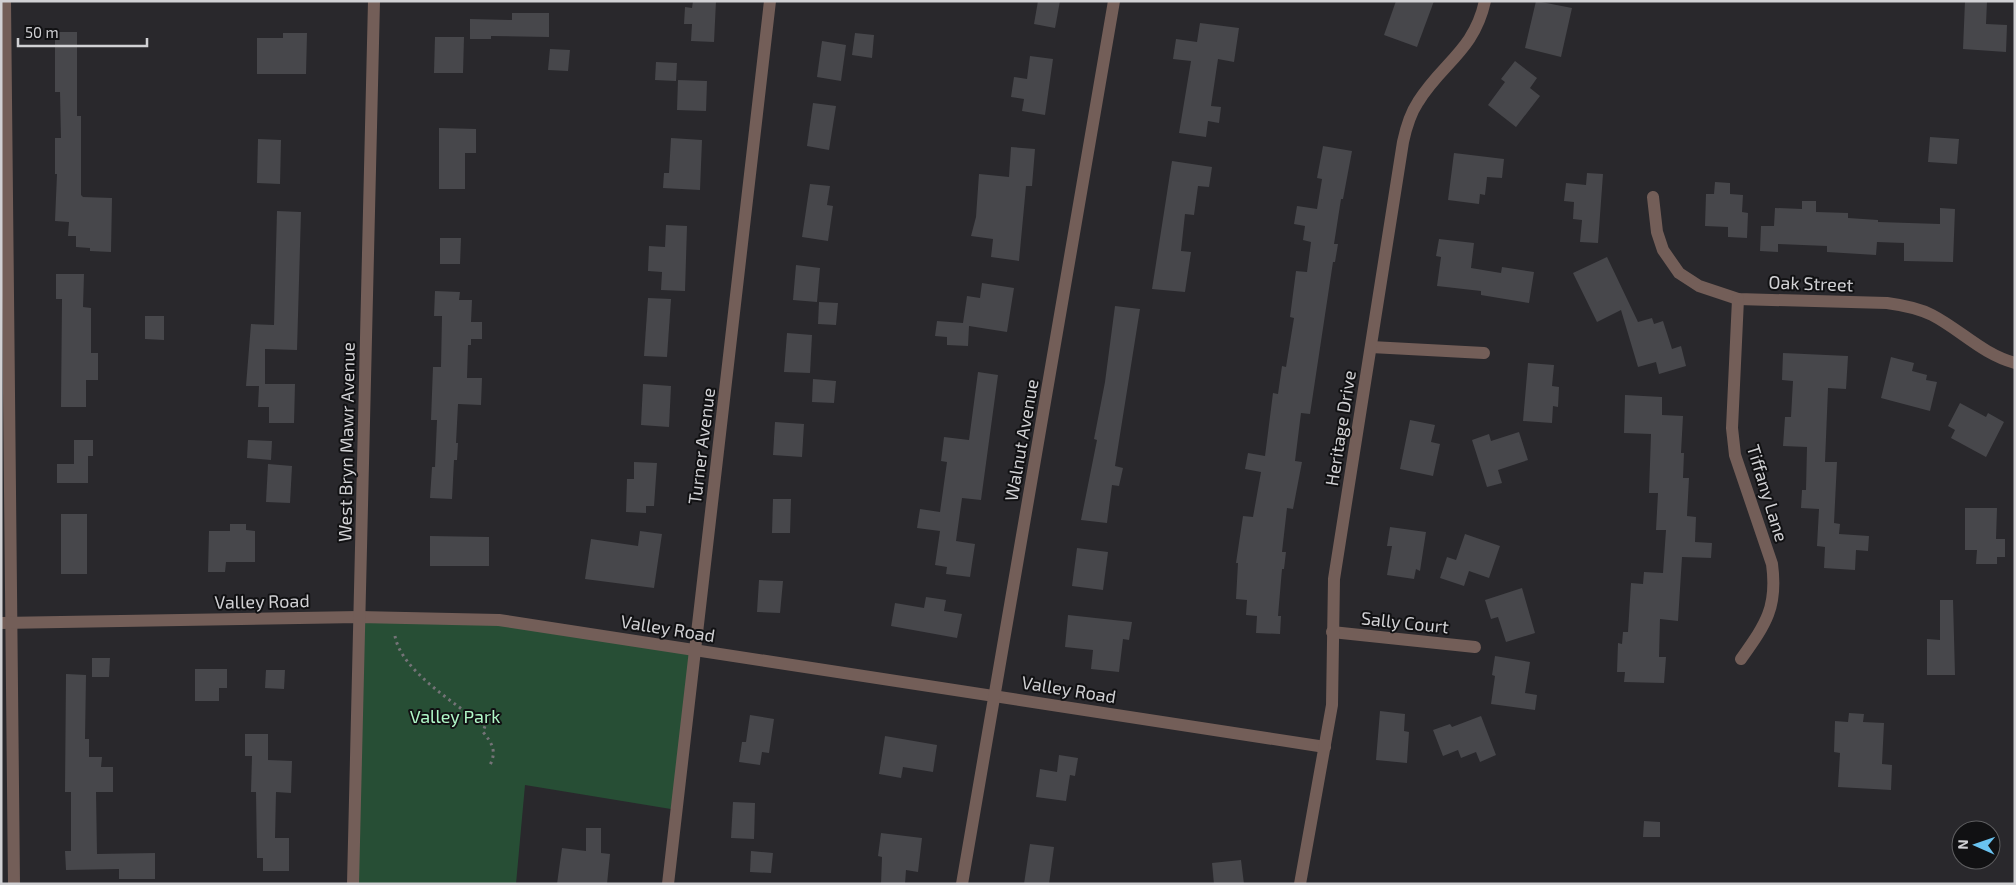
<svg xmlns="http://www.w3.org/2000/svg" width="2016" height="885" viewBox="0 0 2016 885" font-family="'Exo 2',sans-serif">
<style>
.green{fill:#274e35}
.building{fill:#47474b}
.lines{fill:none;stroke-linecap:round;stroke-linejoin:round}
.path{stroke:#747377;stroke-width:3;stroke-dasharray:2.5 4;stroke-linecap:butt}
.minor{stroke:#735e58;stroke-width:12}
.tertiary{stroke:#735e58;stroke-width:12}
.labels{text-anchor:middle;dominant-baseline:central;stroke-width:4;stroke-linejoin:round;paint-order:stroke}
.street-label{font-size:18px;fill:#d1d1d4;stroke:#111113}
.park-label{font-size:18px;fill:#b0f7c7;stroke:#111113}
</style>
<rect width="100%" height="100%" fill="#29282c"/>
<path class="green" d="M359,617L499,620L695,650L677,810L525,785L516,884H353Z"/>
<g class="building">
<path d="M693,1H716L714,42L691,41L692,24H684L685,7L692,8Z"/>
<path d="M1038,1H1060L1055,28L1034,24Z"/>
<path d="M1396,1H1434L1417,47L1384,35Z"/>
<path d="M1536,1L1572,8L1561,57L1525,48Z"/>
<path d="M1965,1H1987L1986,24L2007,25L2006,52L1963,49Z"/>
<path d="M512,13H549V37L491,36V39H470V19L512,20Z"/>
<path d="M1200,23L1239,28L1234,62L1218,59L1211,106L1221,107L1219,123L1208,121L1206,137L1179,133L1191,61L1173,59L1176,39L1197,42Z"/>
<path d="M55,32H77V116H81V195L83,197L112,198L111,252L90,251V248L76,247V236H68L69,222L55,221L57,174H55V138H61L60,92H55Z"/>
<path d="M283,33H307L306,74H257V38H283Z"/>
<path d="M855,33L874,35L872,58L852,55Z"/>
<path d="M435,37H464L463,73H434Z"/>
<path d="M822,41L846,45L841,81L817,77Z"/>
<path d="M550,49L570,50L568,71L548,70Z"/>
<path d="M1030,56L1053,59L1045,115L1022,111L1024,99L1011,97L1014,77L1027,79Z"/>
<path d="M1515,61L1537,78L1530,88L1540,96L1516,127L1488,105L1505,82L1501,79Z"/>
<path d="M656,62L677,63L676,81L655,80Z"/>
<path d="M678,80L707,81L706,111L677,110Z"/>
<path d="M813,103L836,106L829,150L807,146Z"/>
<path d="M439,128L476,129V153H465V189H439Z"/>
<path d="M1930,137L1959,139L1957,164L1928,162Z"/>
<path d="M671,138L702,140L700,190L663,188L664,173H669Z"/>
<path d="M258,139L281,140L280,184L257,183Z"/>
<path d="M1323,146L1352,151L1343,199H1341L1334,244H1338L1335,262H1333L1310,414L1301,413L1295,461L1302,462L1293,509L1287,508L1282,552H1286L1284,569H1282L1278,616H1281L1280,634L1256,633L1257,616L1246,615L1247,600L1236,599L1238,563H1236L1243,516L1253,517L1261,472L1245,469L1248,453L1265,456L1273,393L1278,394L1282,366L1286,367L1294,318L1290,317L1296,271L1307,272L1311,242L1303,240L1305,226L1294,224L1297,206L1317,209L1322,179L1317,178Z"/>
<path d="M1011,147L1035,149L1032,186H1026L1019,261L991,257L993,239L971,236L976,217L979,174L1009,177Z"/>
<path d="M1454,153L1504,159L1502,178L1487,177L1485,195L1480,194L1479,204L1448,200Z"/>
<path d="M1172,161L1212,167L1209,187L1198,186L1194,215L1185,214L1181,251L1191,252L1185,292L1152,289Z"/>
<path d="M1587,173L1603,174L1598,243L1580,242L1582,220L1573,219L1574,202L1564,201L1566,183L1586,185Z"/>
<path d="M1715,182L1730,183V194L1743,195L1742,212L1748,213L1747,238L1728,237V227L1705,226L1706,194H1714Z"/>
<path d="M810,184L830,186L827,205L833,206L828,241L802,237Z"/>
<path d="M1802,201H1816V212L1848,213V218L1878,220V222L1940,224V208L1955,209L1953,262L1904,261V243L1877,242L1876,255L1827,252V246L1778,244V252L1760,251L1761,226H1774L1775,208L1802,209Z"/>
<path d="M277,211L301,212L297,350L265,349V384H295L294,423H269V407H258L259,386H246L251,324L274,325Z"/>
<path d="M666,225L687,226L685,291L661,290L662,272L648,271L649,246L665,247Z"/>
<path d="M440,238H461L460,264H440Z"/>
<path d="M1439,239L1474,243L1471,268L1501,273L1502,267L1534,272L1529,303L1481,295V291L1437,286L1441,257L1436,256Z"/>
<path d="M1607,257L1638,322L1652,318L1654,324L1663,321L1672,349L1681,346L1686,366L1659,374L1656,362L1638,367L1621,310L1597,322L1573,273Z"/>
<path d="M796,265L820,268L817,302L793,300Z"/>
<path d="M56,274H84L83,307L91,308V353H98V380H86V407H61L62,299H56Z"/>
<path d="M982,283L1014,288L1007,332L969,326L968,346L947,345V337L935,336L937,321L963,323L967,296L980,298Z"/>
<path d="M435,291L460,292L459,300H472L471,322H482V339H471V345H468L467,378H482L481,405L458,404L456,443H458L457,460H454L452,499L430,498L432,467H435L437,420H431L433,367H441L442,316H434Z"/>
<path d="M648,298L671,299L667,357L644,356Z"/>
<path d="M819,302L838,303L836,325L818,324Z"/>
<path d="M1115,306L1140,309L1115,466L1123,468L1119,486L1112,485L1107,523L1081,520L1097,440L1094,439L1105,382Z"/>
<path d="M145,316H164V340L145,339Z"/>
<path d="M787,333L812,335L810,373L784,372Z"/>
<path d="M1783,353L1848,356L1846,389L1828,388L1825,462H1837L1834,523L1840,524L1839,534L1869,536L1868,551L1856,550L1855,570L1824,568L1825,547L1817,546L1819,509L1801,508L1802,490H1806L1807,447L1783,446L1785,417H1791L1793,381L1782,380Z"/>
<path d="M1891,357L1914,363L1912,371L1927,375L1926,380L1937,382L1930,411L1881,398Z"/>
<path d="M1528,363L1554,365L1552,386L1559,387L1558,407L1553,406L1552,423L1523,421Z"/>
<path d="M978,372L998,375L981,500L962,498L956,541L975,544L970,577L946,574L947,567L935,565L940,531L917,528L920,509L940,512L947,462L941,461L944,437L969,440Z"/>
<path d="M813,379L836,381L834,403L812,402Z"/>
<path d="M643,384L671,386L669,427L641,425Z"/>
<path d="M1625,395L1662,397V415L1683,416L1681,453H1684L1683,478H1689L1687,516L1696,517L1695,542L1712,543L1711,558L1682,557L1678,621L1660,619L1659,657H1666L1664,683L1624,682L1625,672H1617L1618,643L1622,644L1623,632H1628L1631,583L1643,584L1644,572L1663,573L1666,530H1656L1658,493H1649L1651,434L1624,433Z"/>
<path d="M1960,403L1986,417L1988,413L2004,422L1986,457L1951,438L1955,430L1948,426Z"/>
<path d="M1410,420L1435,425L1431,442L1440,444L1433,476L1400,469Z"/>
<path d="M775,422L804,424L802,457L773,455Z"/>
<path d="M1519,432L1528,460L1498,470L1502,483L1487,487L1472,440L1489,434L1491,441Z"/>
<path d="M74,440H93V456H88V483H57V464H74Z"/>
<path d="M248,440L272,441L271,460L247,458Z"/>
<path d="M634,462L657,463L654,506H646V513L626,512L627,479H634Z"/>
<path d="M268,464L292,466L290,503L266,502Z"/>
<path d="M773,499H791L790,533H772Z"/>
<path d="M1965,508H1997L1996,539H2005V557H1997V564H1976L1977,550H1965Z"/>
<rect x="61" y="514" width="26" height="60"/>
<path d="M230,524H246V530L255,531V562H226L225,572H208L209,531H230Z"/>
<path d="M1390,527L1426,532L1420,571L1416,569L1414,579L1387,575L1392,546H1387Z"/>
<path d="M640,531L662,534L654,588L585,579L591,539L638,546Z"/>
<path d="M1465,534L1500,546L1489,578L1469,571L1464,586L1440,578L1447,557L1456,560Z"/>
<path d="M430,536L489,537V566H430Z"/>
<path d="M1077,548L1108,552L1103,590L1072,586Z"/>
<path d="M759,580L783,581L780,613L757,612Z"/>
<path d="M1522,588L1535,633L1506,642L1498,617L1491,619L1485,600Z"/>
<path d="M926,597L946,600L944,611L962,614L957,638L891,626L895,603L924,608Z"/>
<path d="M1940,600H1953L1955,675H1927V639L1940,640Z"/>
<path d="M1068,615L1132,622L1129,640L1123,639L1119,672L1091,669L1093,650L1065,647Z"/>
<path d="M1495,656L1530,662L1525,693L1537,695L1535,710L1491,704L1495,676L1492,675Z"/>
<path d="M92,658H110L109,677H92Z"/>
<path d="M195,669H227V688H219V701H195Z"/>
<path d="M266,670H285L284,689L265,688Z"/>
<path d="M66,674L86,675L85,739H89V757H102L101,767H113V792H96L97,854L155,853V879H119V869L66,870L65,851H71V792H65Z"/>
<path d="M1380,711L1405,714L1404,731L1409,732L1407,763L1376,760Z"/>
<path d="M1849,713L1864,714L1863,722L1884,723L1882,764L1892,765L1891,790L1838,787L1840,753L1834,752L1835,721L1848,722Z"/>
<path d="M750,715L774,719L769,753L762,752L760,765L739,762L742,742H746Z"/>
<path d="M1481,716L1496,755L1480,762L1476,752L1461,758L1458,750L1443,756L1433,730L1450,724L1452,727Z"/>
<path d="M245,734H268V760L292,761L291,793L276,792L275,838H289V871H263V858H257L256,792H251L252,756H245Z"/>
<path d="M885,736L937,745L933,772L903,767L901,778L879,774Z"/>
<path d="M1059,755L1078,758L1075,776L1070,775L1066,801L1036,797L1040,769L1057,772Z"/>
<path d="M733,802L755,803L754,839L731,838Z"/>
<path d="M1644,821L1660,822V837H1643Z"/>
<path d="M586,828H601V853L610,854L607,884H557L562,848L586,851Z"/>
<path d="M881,833L922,838L918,872L906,870L905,884H881L882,857L878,856Z"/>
<path d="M1030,844L1054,847L1049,884H1024Z"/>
<path d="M751,851L773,853L771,873L750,872Z"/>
<path d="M1241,860L1244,884H1214L1212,863Z"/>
</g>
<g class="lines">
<path class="path" d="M395,636C401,671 458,705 485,726L483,732C492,743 497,751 490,765"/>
<g class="minor">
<path d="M5,1L14,884"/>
<path d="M1653,197L1657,232L1663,250L1679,273L1699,286L1738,299L1887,303C1902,305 1918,308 1932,315C1961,330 1982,354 2015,363"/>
<path d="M1738,299L1732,428L1735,455L1772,564C1778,608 1765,625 1741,659"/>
<path d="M1371,347L1484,353"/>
<path d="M1,623L359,617L499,620L1325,747"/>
<path d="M1332,632L1475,647"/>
<path d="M668,884L770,1"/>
<path d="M962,884L1114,1"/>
<path d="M1300,884L1332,705L1334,579L1403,142C1406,128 1410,114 1418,102C1442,63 1474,51 1485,1"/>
</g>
<path class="tertiary" d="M353,884L374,1"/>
</g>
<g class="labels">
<g class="street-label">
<text transform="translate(1811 283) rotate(2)">Oak Street</text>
<text transform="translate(1340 428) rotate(-81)">Heritage Drive</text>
<text transform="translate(1021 440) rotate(-80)">Walnut Avenue</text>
<text transform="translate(346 442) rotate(-89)">West Bryn Mawr Avenue</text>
<text transform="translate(701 446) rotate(-83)">Turner Avenue</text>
<text transform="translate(1768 493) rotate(73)">Tiffany Lane</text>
<text transform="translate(262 601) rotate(-1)">Valley Road</text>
<text transform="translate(1405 622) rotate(6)">Sally Court</text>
<text transform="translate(668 628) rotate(9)">Valley Road</text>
<text transform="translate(1069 689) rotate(9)">Valley Road</text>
</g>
<g class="park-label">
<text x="455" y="716">Valley Park</text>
</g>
</g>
<rect width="2016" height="885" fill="none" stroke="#d1d1d4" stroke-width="5"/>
<g transform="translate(1976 845) rotate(272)"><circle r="24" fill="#111113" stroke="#5e5e60"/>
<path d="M0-4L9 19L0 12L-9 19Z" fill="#6ac3f1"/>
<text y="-8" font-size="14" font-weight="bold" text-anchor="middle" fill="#d1d1d4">N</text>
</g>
<path d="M18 38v8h129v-8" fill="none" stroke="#d1d1d4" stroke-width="2.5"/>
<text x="25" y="38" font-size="15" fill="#d1d1d4" stroke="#111113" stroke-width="4" paint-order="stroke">50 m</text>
</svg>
